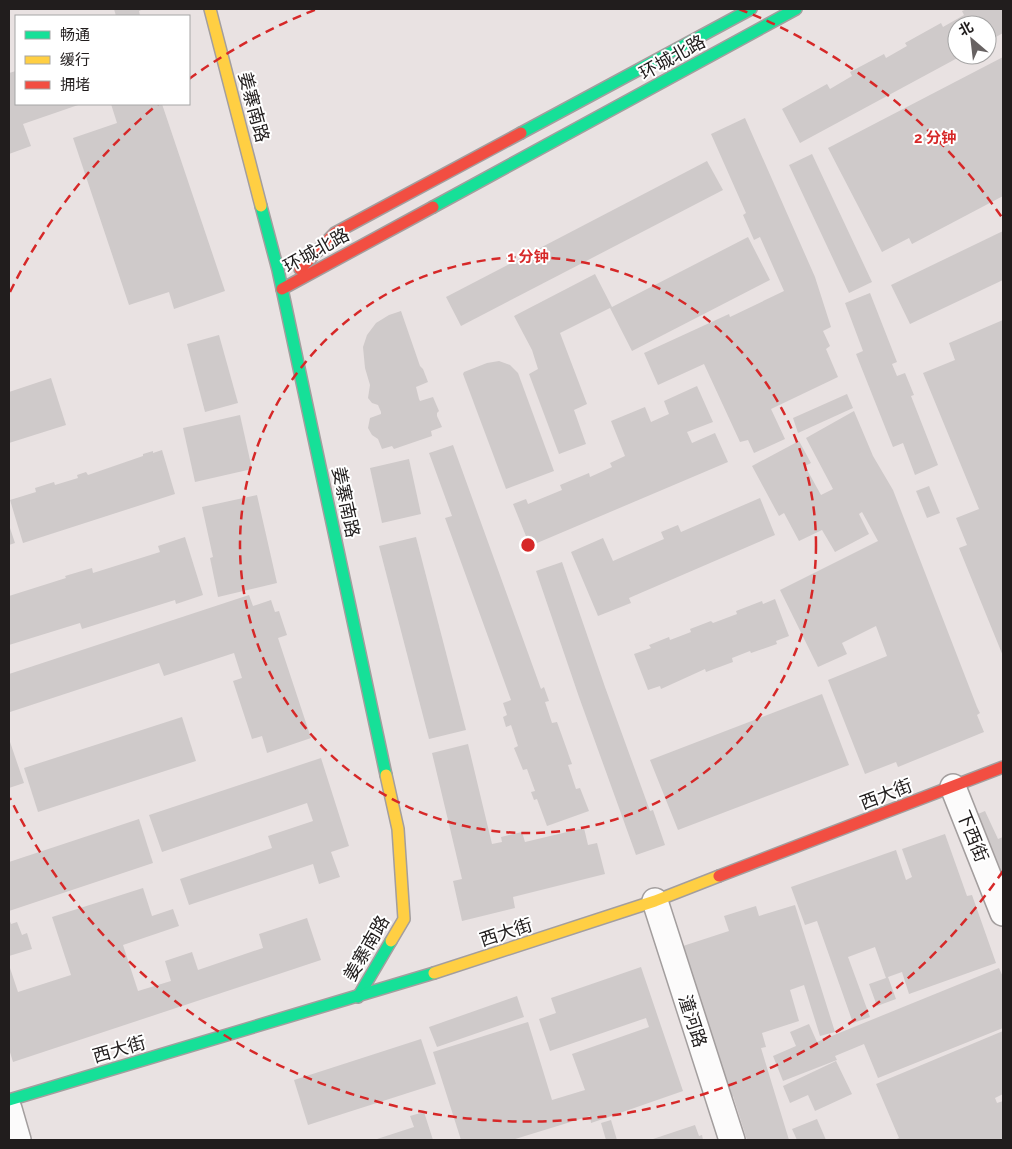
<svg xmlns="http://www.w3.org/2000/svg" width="1012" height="1149" viewBox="0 0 1012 1149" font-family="Raleway,'Noto Sans SC',sans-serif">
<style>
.building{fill:#cfcaca}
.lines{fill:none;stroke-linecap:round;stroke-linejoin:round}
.street-casing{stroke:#a39e9e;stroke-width:28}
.fast-casing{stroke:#a39e9e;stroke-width:14}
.slow-casing{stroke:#a39e9e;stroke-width:14}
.jam-casing{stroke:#a39e9e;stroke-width:14}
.street{stroke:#fcfbfb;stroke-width:25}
.fast{stroke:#16e098;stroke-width:11}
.slow{stroke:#ffcf43;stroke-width:11}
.jam{stroke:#f24e42;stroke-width:11}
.ring{fill:none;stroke:#d62828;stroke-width:2.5;stroke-dasharray:9 6}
.labels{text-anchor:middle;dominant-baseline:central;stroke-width:4;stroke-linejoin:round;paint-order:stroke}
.street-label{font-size:18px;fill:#211d1d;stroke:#fff}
.centre{fill:#d62828;stroke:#fff;stroke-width:2.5}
.ring-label{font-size:15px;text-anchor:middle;font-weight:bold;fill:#d62828;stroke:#fff;stroke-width:4;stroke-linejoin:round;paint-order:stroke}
</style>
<rect width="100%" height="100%" fill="#e9e2e2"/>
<g class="building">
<path d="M114,9H143L139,11L140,16H116Z"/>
<path d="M967,9H1003V33L987,42V25H957V55H963L800,143L782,109L827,84L830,89L852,76L850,72L884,54L886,58L907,46L905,43L941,23L943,27L964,15L962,11Z"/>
<path d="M1003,57V196L912,244L909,238L882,252L828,148Z"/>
<path d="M16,71V104H81L23,124L31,146L9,154V73Z"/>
<path d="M111,104H162L225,291L174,309L169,292L129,305L73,138L117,123Z"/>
<path d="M745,118L815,277L831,327L823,331L830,346L826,349L838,377L771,409L785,439L754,453L748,440L740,442L704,364L658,385L644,353L729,314L730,317L784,291L760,237L754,240L743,215L746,213L711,134Z"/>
<path d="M812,154L872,282L849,293L789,165Z"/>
<path d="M707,161L723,190L461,326L446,297Z"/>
<path d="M1003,231V280L910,324L891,285Z"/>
<path d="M748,237L770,280L632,351L610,308L560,333L587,404L574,410L586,444L559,454L529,374L538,369L532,350L514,316L595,274L612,307Z"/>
<path d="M870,293L897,362L892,364L897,376L905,373L914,395L911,396L938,465L915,475L903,443L893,447L856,354L863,351L845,303Z"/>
<path d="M401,311L420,366L423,369L428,382L416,387L419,399L420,401L433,397L439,411L437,413V416L442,427L431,431L432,436L394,449L392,446L382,449L378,439L372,435L368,428L370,418L381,414V412L378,405L372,403L368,398L370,385L365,368L363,347L367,335L376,323L389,315Z"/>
<path d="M1003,320V656L959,548L967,545L956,518L979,509L923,373L955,360L949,343Z"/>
<path d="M219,335L238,403L205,412L187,344Z"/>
<path d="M499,361L510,365L518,373L554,471L506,489L463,374L464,372L487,363Z"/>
<path d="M51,378L66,425L9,443V392Z"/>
<path d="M697,386L713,422L687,432L692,443L715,433L728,462L530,546L513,504L526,499L528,504L562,490L560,485L589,473L590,477L612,467L610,463L625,456L611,421L645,407L651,422L669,414L664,401Z"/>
<path d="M847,394L853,408L798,433L793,418Z"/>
<path d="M854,411L873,456L893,490L977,707L980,713L977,715L984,732L898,767L896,762L865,774L828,680L887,656L876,626L842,643L847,654L818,667L780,590L878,541L862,512L859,514L869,534L835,552L822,530L799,541L784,513L779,516L752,466L799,441L811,463L805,466L821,495L833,489L806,438Z"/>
<path d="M240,415L252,469L195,482L183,428Z"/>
<path d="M453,445L541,689L544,687L549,701L545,702L552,723L557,722L572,764L568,765L576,789L580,788L589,811L547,826L537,799L534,800L531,792L535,791L527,769L523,770L514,748L518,746L511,725L506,727L503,717L507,715L503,703L511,700L445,518L452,516L429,453Z"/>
<path d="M162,450L175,494L23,543L10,500L36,492L35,488L54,482L55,485L78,478L77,475L86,472L88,475L143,456V454L153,451V453Z"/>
<path d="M409,459L421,514L382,523L370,468Z"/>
<path d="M929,486L940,513L927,518L916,491Z"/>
<path d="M257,495L277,583L218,597L210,558L213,557L202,507Z"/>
<path d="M760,498L775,535L629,598L631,603L598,616L571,552L603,538L613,561L664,539L661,532L678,525L681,532Z"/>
<path d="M9,525L15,543L9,545Z"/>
<path d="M185,537L203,595L176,604L175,600L82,629L80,623L9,645V596L66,578L65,576L92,568L93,573L160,552L158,546Z"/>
<path d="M416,537L466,730L429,739L379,546Z"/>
<path d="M562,562L605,687L650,811L653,810L665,845L636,855L579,697L536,571Z"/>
<path d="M249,595L253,606L271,600L275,612L279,611L287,635L278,638L311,738L267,753L262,736L252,739L233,681L242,678L234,653L164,676L159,663L10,712L9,674Z"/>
<path d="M775,599L789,636L776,641L777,644L751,653L750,651L732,658L733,662L706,672L705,669L661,689L660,686L648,690L634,654L651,648L649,645L669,637L670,640L691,632L690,629L711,621L713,623L737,614L736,611L762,601L763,604Z"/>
<path d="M822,694L849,765L678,830L650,760Z"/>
<path d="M182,717L196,761L38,812L24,768Z"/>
<path d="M9,739L24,783L9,788Z"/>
<path d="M468,744L492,844L502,842L501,837L522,832L525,842L584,828L588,845L597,843L605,874L513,897L515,908L462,921L453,881L462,879L432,753Z"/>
<path d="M321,758L349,846L331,852L340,877L319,884L313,864L189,905L180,879L272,848L268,836L313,821L307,803L162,852L149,815Z"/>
<path d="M985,811L998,839L1003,837V904L966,819Z"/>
<path d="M139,819L153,863L9,911V862Z"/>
<path d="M945,834L967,896L972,895L996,963L909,994L902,972L888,977L896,999L877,1006L869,984L886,978L875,947L848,957L870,1017L853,1023L817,921L805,925L791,887L896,850L906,880L912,877L902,849Z"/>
<path d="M143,888L152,916L173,909L179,926L123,945L138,991L171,981L165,961L192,952L198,970L263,948L259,934L307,918L321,960L13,1062L9,1049V965L18,992L71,975L52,917Z"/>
<path d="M795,905L835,1032L820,1036L804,985L790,990L799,1021L762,1033L766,1047L761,1048L789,1140H747L733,1096L730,1098L683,946L729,931L724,916L756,906L759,916Z"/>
<path d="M9,919L11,924L17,922L22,935L27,933L32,949L9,956Z"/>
<path d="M641,967L683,1091L594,1122L591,1123L590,1116L512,1140H461L433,1052L528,1022L552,1100L585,1090L572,1054L649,1027L646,1018L550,1051L539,1019L556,1013L551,998Z"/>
<path d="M999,968L1003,977V1028L878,1078L864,1044L835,1056L837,1060L783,1081L773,1056L796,1046L790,1032L809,1024L817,1042Z"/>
<path d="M517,996L524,1017L437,1047L429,1027Z"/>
<path d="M1003,1031V1094L995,1098L997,1103L1003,1101V1140H894L899,1138L876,1084Z"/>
<path d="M421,1039L436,1084L308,1125L294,1080Z"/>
<path d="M836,1061L852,1094L815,1111L808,1095L790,1103L783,1086Z"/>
<path d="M424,1112L433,1140H374L414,1127L410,1116Z"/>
<path d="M817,1119L826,1140H797L792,1129Z"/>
<path d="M611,1120L617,1140H606L601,1123Z"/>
<path d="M695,1125L699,1136L702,1135L703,1140H650Z"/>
</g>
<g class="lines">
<defs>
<g id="street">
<path d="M953,787L1003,913"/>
<path d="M655,901L732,1140"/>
<path d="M9,1109L18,1140"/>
</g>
<g id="fast">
<path d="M521,133L751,9"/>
<path d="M261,206L278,270L386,775"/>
<path d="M433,207L796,9"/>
<path d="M358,997L391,941"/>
<path d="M9,1100L434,973"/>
</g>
<g id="slow">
<path d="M210,9L261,206"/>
<path d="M386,775L398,829L404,919L391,941"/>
<path d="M434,973L655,901L719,876"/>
</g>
<g id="jam">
<path d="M300,269L335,233L521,133"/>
<path d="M282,289L433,207"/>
<path d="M719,876L1003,767"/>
</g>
</defs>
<use href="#street" class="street-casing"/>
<use href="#fast" class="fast-casing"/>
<use href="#slow" class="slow-casing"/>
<use href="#jam" class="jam-casing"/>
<use href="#street" class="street"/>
<use href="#fast" class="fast"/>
<use href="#slow" class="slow"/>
<use href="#jam" class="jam"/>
</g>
<g class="ring">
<circle cx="528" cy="545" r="288"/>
<path d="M1003 871A576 576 0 0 1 10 798M10 292A576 576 0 0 1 158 104M189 79A576 576 0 0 1 317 9M739 9A576 576 0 0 1 1003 219"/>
</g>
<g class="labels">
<g class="street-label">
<text transform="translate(672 57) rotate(-29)">环城北路</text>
<text transform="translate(254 107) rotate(75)">姜寨南路</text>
<text transform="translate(316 250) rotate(-29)">环城北路</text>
<text transform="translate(346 502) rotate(78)">姜寨南路</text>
<text transform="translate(886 794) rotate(-21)">西大街</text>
<text transform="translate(973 836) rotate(68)">下西街</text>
<text transform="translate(506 932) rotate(-18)">西大街</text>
<text transform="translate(366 948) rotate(-60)">姜寨南路</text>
<text transform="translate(693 1021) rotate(72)">潼河路</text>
<text transform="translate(119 1049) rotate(-16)">西大街</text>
</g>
</g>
<circle cx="528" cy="545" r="8" class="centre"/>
<g class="ring-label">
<text x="935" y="143">2 分钟</text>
<text x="528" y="262">1 分钟</text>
</g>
<rect width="1012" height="1149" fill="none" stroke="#211d1d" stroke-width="20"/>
<rect x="15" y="15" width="175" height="90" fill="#ffffff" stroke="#a6a5a5"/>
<rect x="25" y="31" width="25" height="8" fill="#16e098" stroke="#a6a5a5"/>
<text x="60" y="40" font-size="15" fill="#211d1d">畅通</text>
<rect x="25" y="56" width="25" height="8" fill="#ffcf43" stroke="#a6a5a5"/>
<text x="60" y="65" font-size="15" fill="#211d1d">缓行</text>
<rect x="25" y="81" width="25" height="8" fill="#f24e42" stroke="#a6a5a5"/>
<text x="60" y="90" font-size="15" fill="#211d1d">拥堵</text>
<g transform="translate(972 40) rotate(332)"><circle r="24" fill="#ffffff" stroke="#a6a5a5"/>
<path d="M0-4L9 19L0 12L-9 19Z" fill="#676262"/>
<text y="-8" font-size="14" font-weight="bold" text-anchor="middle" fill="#211d1d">北</text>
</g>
</svg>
